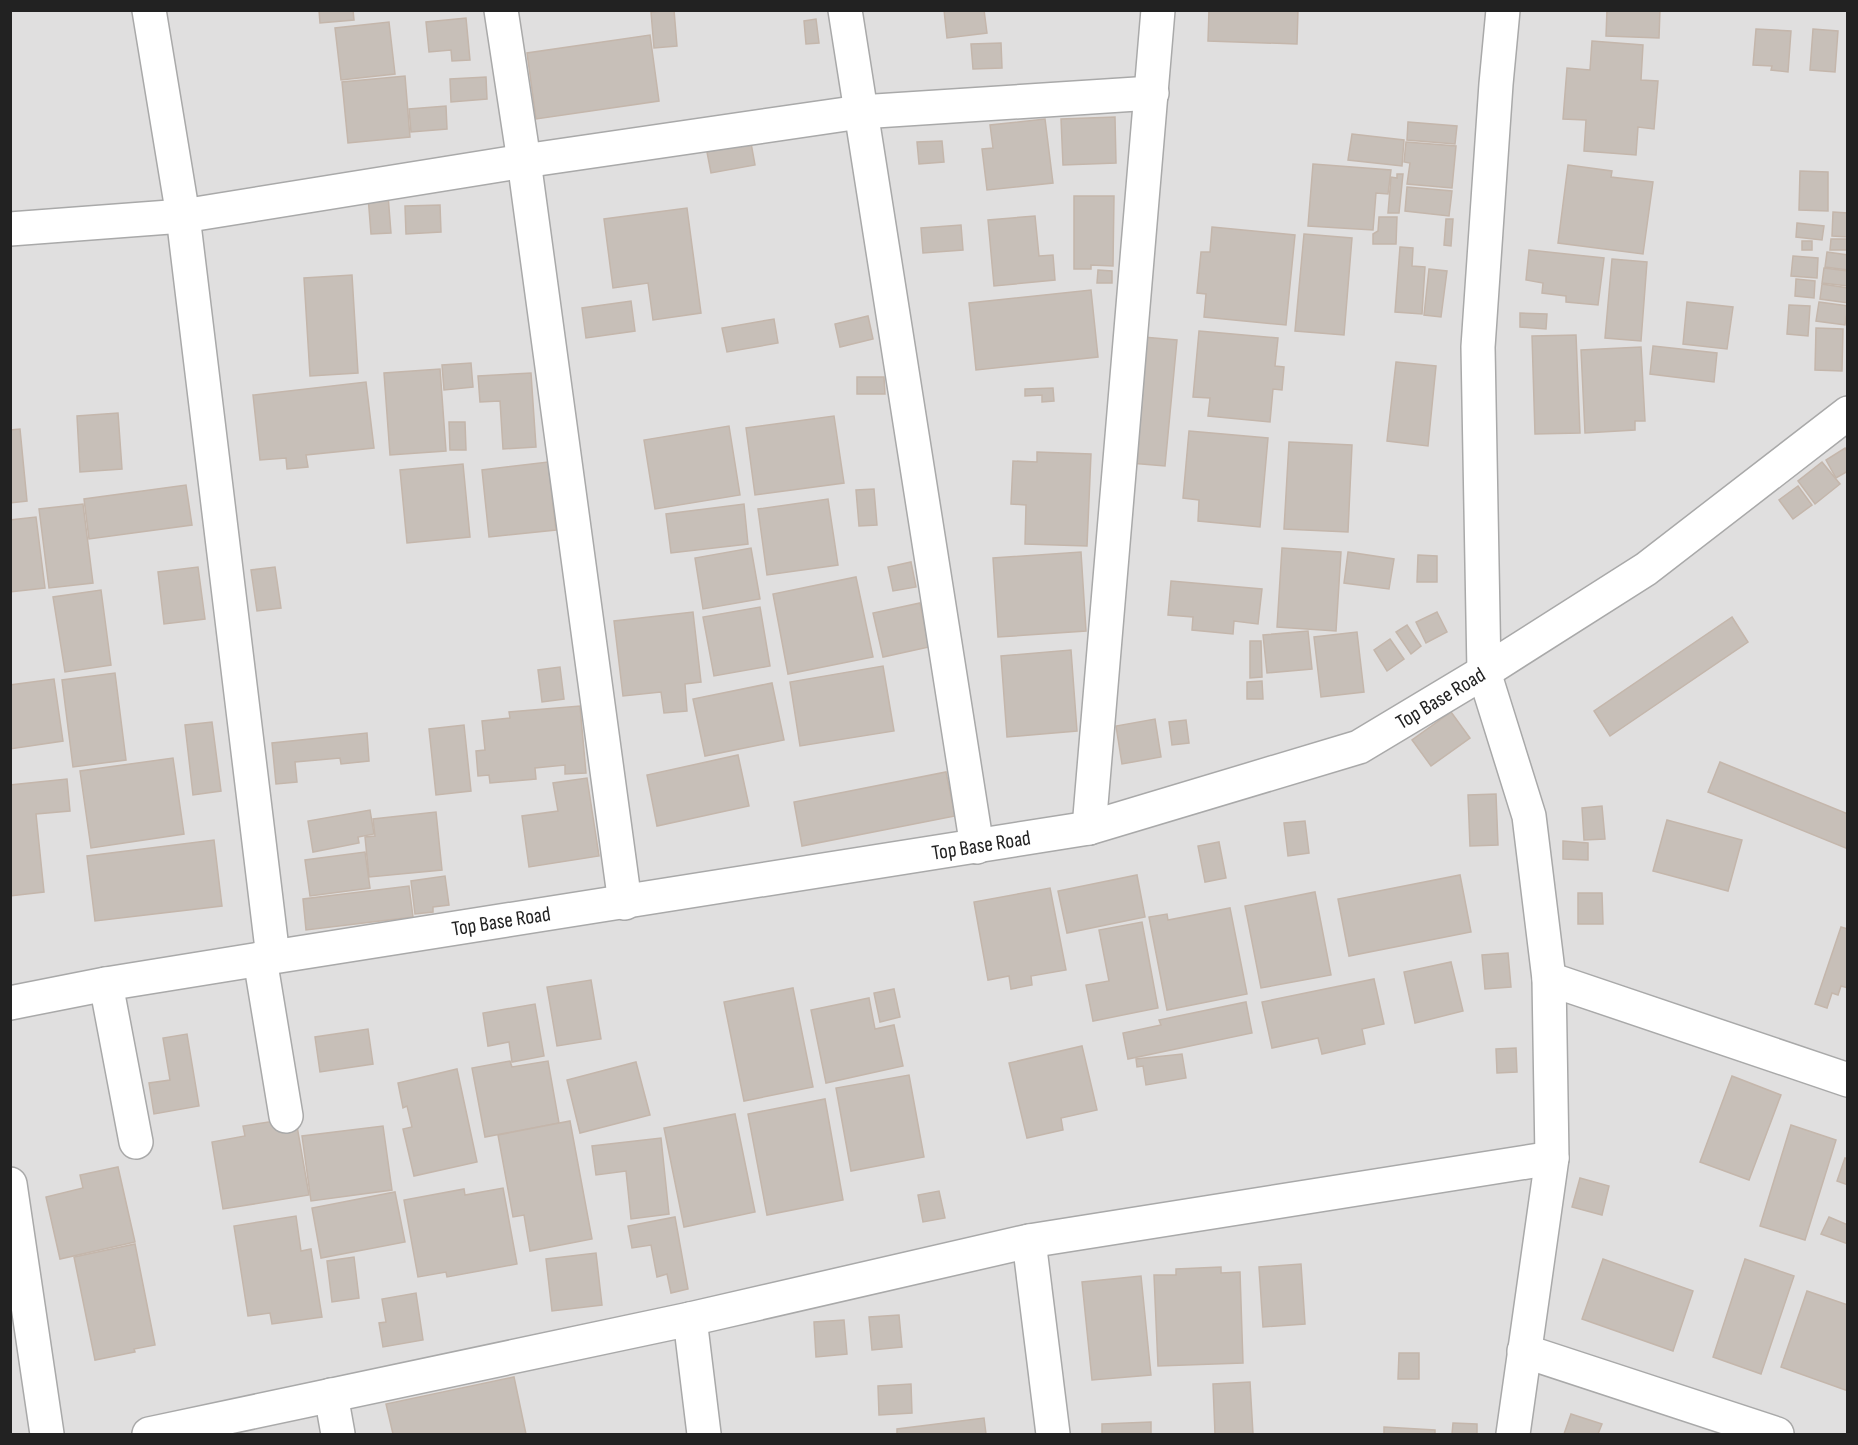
<svg xmlns="http://www.w3.org/2000/svg" width="1858" height="1445" viewBox="0 0 1858 1445" font-family="'Sofia Sans Condensed',sans-serif">
<style>
.residential{fill:#e0dfdf}
.building{fill:#c7bfb8;stroke:#c4b6ab;stroke-width:1.5}
.lines{fill:none;stroke-linecap:round;stroke-linejoin:round}
.minor-casing{stroke:#a9a9a9;stroke-width:36}
.minor{stroke:#fff;stroke-width:33}
.labels{text-anchor:middle;dominant-baseline:central;stroke-width:5;stroke-linejoin:round;paint-order:stroke}
.street-label{font-size:21px;fill:#222;stroke:#fff}
</style>
<rect width="100%" height="100%" fill="#f2efe9"/>
<rect class="residential" x="11" y="11" width="1836" height="1423"/>
<g class="building">
<path d="M319,10H353L354,20L320,23Z"/>
<path d="M674,10L677,46L654,48L651,12Z"/>
<path d="M944,10H984L987,33L947,38Z"/>
<path d="M1209,10H1298L1297,44L1208,41Z"/>
<path d="M1607,10H1660L1659,38L1606,36Z"/>
<path d="M466,18L470,60L452,61L451,50L429,52L426,22Z"/>
<path d="M816,19L819,43L806,44L804,21Z"/>
<path d="M389,22L395,74L341,80L335,28Z"/>
<path d="M1756,29L1791,31L1788,72L1771,70L1772,66L1753,65Z"/>
<path d="M1813,29L1838,31L1835,72L1810,70Z"/>
<path d="M650,35L659,101L536,119L527,53Z"/>
<path d="M1592,41L1643,45L1641,80L1658,81L1654,129L1638,127L1636,155L1584,151L1586,120L1563,119L1567,68L1590,70Z"/>
<path d="M1001,43L1002,68L973,69L971,44Z"/>
<path d="M405,76L410,137L348,143L342,82Z"/>
<path d="M486,77L487,99L451,102L450,79Z"/>
<path d="M446,106L447,129L411,132L409,109Z"/>
<path d="M1115,117L1116,163L1063,165L1061,119Z"/>
<path d="M1045,119L1053,183L987,190L982,149L993,148L990,125Z"/>
<path d="M1408,122L1457,126L1455,144L1407,140Z"/>
<path d="M1352,134L1404,140L1402,166L1348,160Z"/>
<path d="M942,141L944,162L919,164L917,142Z"/>
<path d="M1406,142L1456,146L1452,188L1407,184L1410,163L1404,162Z"/>
<path d="M751,143L755,165L711,173L707,152Z"/>
<path d="M1313,164L1391,170L1388,194L1376,193L1373,230L1308,226Z"/>
<path d="M1568,165L1612,171L1611,177L1653,182L1643,254L1558,243Z"/>
<path d="M1800,171L1828,172V211L1799,210Z"/>
<path d="M1397,174H1403L1399,213H1388L1391,177L1397,178Z"/>
<path d="M1407,187L1452,191L1449,216L1405,211Z"/>
<path d="M388,195L391,233L371,234L368,196Z"/>
<path d="M1074,196H1114L1113,266L1091,265V269H1074Z"/>
<path d="M440,205L441,232L406,234L405,206Z"/>
<path d="M687,208L701,313L653,320L648,283L613,288L604,219Z"/>
<path d="M1833,212L1848,213V237L1832,236Z"/>
<path d="M1035,216L1039,256L1053,255L1055,280L994,286L988,220Z"/>
<path d="M1379,217H1397L1396,244H1373V234L1378,231Z"/>
<path d="M1446,219H1453L1451,246L1444,245Z"/>
<path d="M1797,223L1824,226L1822,240L1796,237Z"/>
<path d="M961,225L963,250L923,253L921,228Z"/>
<path d="M1212,227L1295,235L1286,325L1204,317L1206,294L1197,293L1201,252H1210Z"/>
<path d="M1304,234L1352,238L1344,335L1295,331Z"/>
<path d="M1831,239H1848V250H1830Z"/>
<rect x="1802" y="241" width="10" height="9"/>
<path d="M1400,247L1413,248L1412,266L1425,267L1422,314L1395,312Z"/>
<path d="M1529,250L1604,258L1598,305L1566,302V296L1542,293L1543,283L1526,280Z"/>
<path d="M1827,252L1848,255V270L1825,267Z"/>
<path d="M1793,256L1818,258L1817,278L1791,276Z"/>
<path d="M1612,259L1647,262L1641,341L1605,338Z"/>
<path d="M1824,268L1848,271V286L1822,283Z"/>
<path d="M1429,269L1447,271L1441,317L1424,315Z"/>
<path d="M1098,270L1112,271V283H1097Z"/>
<path d="M352,275L358,373L310,376L304,278Z"/>
<path d="M1796,279L1815,281L1814,298L1795,296Z"/>
<path d="M1822,284L1848,288V303L1820,299Z"/>
<path d="M1091,290L1098,357L976,370L969,303Z"/>
<path d="M631,301L635,331L586,338L582,308Z"/>
<path d="M1687,302L1733,307L1727,349L1683,344Z"/>
<path d="M1819,302L1848,306L1845,325L1816,321Z"/>
<path d="M1789,305L1810,306L1808,336L1787,334Z"/>
<path d="M1520,313L1547,314L1546,329L1520,327Z"/>
<path d="M868,316L873,339L840,347L835,324Z"/>
<path d="M774,319L778,343L727,352L722,328Z"/>
<path d="M1816,328L1843,329L1842,371L1815,370Z"/>
<path d="M1199,331L1278,338L1275,366L1284,367L1282,390L1273,389L1270,422L1208,416L1210,398L1193,397Z"/>
<path d="M1576,335L1580,433L1535,434L1532,336Z"/>
<path d="M1143,337L1177,340L1165,466L1130,463Z"/>
<path d="M1653,346L1717,353L1714,382L1650,374Z"/>
<path d="M1641,347L1645,421H1635V430L1585,433L1581,350Z"/>
<path d="M1396,362L1436,366L1428,446L1387,441Z"/>
<path d="M471,363L473,387L444,390L442,365Z"/>
<path d="M440,369L446,451L390,455L384,373Z"/>
<path d="M531,373L536,447L503,449L500,401L480,402L478,376Z"/>
<path d="M857,377H884L885,394H857Z"/>
<path d="M366,382L374,448L306,455L308,467L287,469L286,458L260,460L253,395Z"/>
<path d="M1053,388L1054,401L1042,402V395L1025,396V389Z"/>
<path d="M118,413L122,469L80,472L77,416Z"/>
<path d="M834,416L844,483L755,495L746,428Z"/>
<path d="M449,422H465L466,450H450Z"/>
<path d="M729,426L740,495L655,509L644,440Z"/>
<path d="M20,429L27,501L10,503V430Z"/>
<path d="M1189,431L1268,438L1260,527L1198,521L1199,500L1183,498Z"/>
<path d="M1289,442L1352,445L1348,532L1284,529Z"/>
<path d="M1845,448L1848,453V471L1836,478L1826,460Z"/>
<path d="M1037,452L1091,454L1087,546L1025,544L1026,505L1011,504L1013,461L1037,462Z"/>
<path d="M548,462L556,530L489,537L482,470Z"/>
<path d="M1822,462L1840,484L1815,504L1798,481Z"/>
<path d="M463,464L470,537L407,543L400,470Z"/>
<path d="M186,485L192,525L89,539L84,499Z"/>
<path d="M1798,486L1812,505L1793,519L1779,500Z"/>
<path d="M874,489L877,525L859,526L856,490Z"/>
<path d="M828,499L838,565L767,575L758,509Z"/>
<path d="M83,504L93,583L49,588L39,509Z"/>
<path d="M744,504L748,544L671,553L666,514Z"/>
<path d="M36,517L45,588L10,592V520Z"/>
<path d="M751,548L760,599L703,609L695,558Z"/>
<path d="M1282,548L1341,552L1336,631L1277,627Z"/>
<path d="M1081,552L1086,631L998,637L993,558Z"/>
<path d="M1348,552L1394,559L1389,589L1344,583Z"/>
<path d="M1418,555L1437,556V582H1417Z"/>
<path d="M911,562L916,587L893,591L888,567Z"/>
<path d="M198,567L205,619L164,624L158,572Z"/>
<path d="M275,567L281,608L257,611L251,570Z"/>
<path d="M856,577L873,657L788,674L773,594Z"/>
<path d="M1171,581L1262,589L1258,624L1234,621L1233,634L1192,630L1193,617L1168,615Z"/>
<path d="M101,590L111,665L65,672L53,597Z"/>
<path d="M920,603L929,647L883,657L873,613Z"/>
<path d="M760,607L770,666L714,676L703,617Z"/>
<path d="M693,612L701,682L685,684L687,711L664,713L661,692L623,696L614,621Z"/>
<path d="M1437,612L1447,632L1426,643L1416,622Z"/>
<path d="M1732,617L1748,642L1610,736L1594,711Z"/>
<path d="M1407,625L1421,646L1411,654L1396,632Z"/>
<path d="M1308,631L1312,669L1267,673L1263,635Z"/>
<path d="M1357,632L1364,692L1321,697L1314,637Z"/>
<path d="M1390,639L1404,659L1387,671L1374,650Z"/>
<path d="M1250,641H1261L1262,677L1250,678Z"/>
<path d="M1071,650L1077,731L1007,737L1001,656Z"/>
<path d="M883,666L894,731L800,746L790,682Z"/>
<path d="M560,667L564,699L542,702L538,670Z"/>
<path d="M115,673L126,760L73,767L62,680Z"/>
<path d="M54,679L63,741L10,749V685Z"/>
<path d="M1262,681L1263,699H1247V682Z"/>
<path d="M772,683L784,740L705,756L693,699Z"/>
<path d="M580,706L586,773L565,774V765L535,768L536,779L490,783L489,775L478,776L476,751L485,750L482,721L510,718L509,712Z"/>
<path d="M1451,712L1470,738L1431,766L1412,740Z"/>
<path d="M1155,719L1161,757L1122,764L1116,726Z"/>
<path d="M1186,720L1189,743L1172,745L1169,722Z"/>
<path d="M212,722L221,791L193,795L185,725Z"/>
<path d="M464,725L471,791L436,795L429,729Z"/>
<path d="M367,733L369,761L341,764L340,758L295,762L297,782L276,784L272,743Z"/>
<path d="M738,755L749,806L657,826L647,775Z"/>
<path d="M173,758L184,834L91,848L80,771Z"/>
<path d="M1720,762L1848,814V849L1708,792Z"/>
<path d="M946,772L955,816L802,846L794,802Z"/>
<path d="M587,778L599,856L529,867L522,816L558,811L553,783Z"/>
<path d="M67,779L70,811L36,814L44,892L10,896V785Z"/>
<path d="M1496,794L1498,845L1470,846L1468,795Z"/>
<path d="M1602,806L1605,839L1584,840L1582,808Z"/>
<path d="M370,810L374,834L358,837L359,843L313,852L308,821Z"/>
<path d="M436,812L442,870L369,877L365,837L375,836L373,819Z"/>
<path d="M1667,820L1742,840L1728,891L1653,871Z"/>
<path d="M1305,821L1309,853L1288,856L1284,823Z"/>
<path d="M214,840L222,906L95,921L87,856Z"/>
<path d="M1563,841L1588,843V860L1563,859Z"/>
<path d="M1219,842L1226,878L1205,882L1198,846Z"/>
<path d="M365,852L370,888L310,896L305,860Z"/>
<path d="M1137,875L1145,917L1067,933L1058,891Z"/>
<path d="M1460,875L1471,932L1349,956L1338,899Z"/>
<path d="M445,876L449,905L433,907V912L415,914L411,881Z"/>
<path d="M409,886L413,917L306,930L303,899Z"/>
<path d="M1050,888L1066,970L1031,976L1032,985L1011,989L1009,976L988,980L974,902Z"/>
<path d="M1315,892L1331,975L1261,988L1245,906Z"/>
<path d="M1578,893H1602L1603,924H1578Z"/>
<path d="M1230,908L1247,994L1167,1010L1149,917L1167,914L1168,920Z"/>
<path d="M1142,922L1158,1008L1093,1021L1086,985L1109,981L1099,930Z"/>
<path d="M1841,927L1848,929V988L1841,986L1838,995L1832,993L1827,1008L1815,1004Z"/>
<path d="M1508,953L1511,987L1485,989L1482,955Z"/>
<path d="M1451,962L1463,1011L1415,1023L1404,972Z"/>
<path d="M1374,979L1384,1024L1362,1029L1365,1044L1322,1054L1318,1038L1272,1048L1262,1002Z"/>
<path d="M591,980L601,1039L557,1046L547,987Z"/>
<path d="M793,988L813,1087L744,1101L724,1002Z"/>
<path d="M894,989L900,1017L880,1022L874,993Z"/>
<path d="M869,998L875,1029L894,1025L903,1066L826,1083L811,1010Z"/>
<path d="M1246,1002L1252,1033L1128,1059L1123,1033L1161,1025L1159,1020Z"/>
<path d="M535,1004L544,1056L512,1062L509,1042L488,1046L483,1013Z"/>
<path d="M368,1029L373,1064L320,1072L315,1037Z"/>
<path d="M187,1034L199,1106L154,1114L149,1083L170,1080L163,1038Z"/>
<path d="M1082,1046L1097,1110L1061,1118L1063,1130L1027,1138L1009,1063Z"/>
<path d="M1516,1048L1517,1072L1497,1073L1496,1049Z"/>
<path d="M1182,1054L1186,1078L1146,1085L1143,1066L1137,1067L1136,1059Z"/>
<path d="M510,1061L512,1067L548,1061L559,1123L485,1137L472,1068Z"/>
<path d="M636,1062L650,1115L580,1133L567,1080Z"/>
<path d="M457,1069L477,1162L414,1176L403,1129L412,1127L407,1106L403,1108L398,1083Z"/>
<path d="M909,1075L924,1157L851,1171L836,1088Z"/>
<path d="M1732,1076L1781,1095L1749,1180L1700,1162Z"/>
<path d="M825,1099L843,1200L767,1215L748,1114Z"/>
<path d="M735,1114L755,1212L684,1227L664,1128Z"/>
<path d="M282,1120L297,1126L309,1195L223,1209L212,1142L245,1136L243,1126Z"/>
<path d="M570,1121L592,1239L530,1251L524,1215L513,1217L498,1135Z"/>
<path d="M1791,1125L1836,1140L1805,1240L1760,1226Z"/>
<path d="M383,1126L392,1190L311,1201L302,1136Z"/>
<path d="M661,1138L669,1214L631,1219L626,1171L596,1175L592,1146Z"/>
<path d="M1845,1158L1848,1159V1185L1837,1181Z"/>
<path d="M118,1167L135,1242L60,1259L46,1197L83,1188L80,1175Z"/>
<path d="M1580,1178L1609,1186L1602,1215L1572,1207Z"/>
<path d="M503,1188L517,1264L447,1277L446,1272L418,1277L404,1200L464,1189L465,1195Z"/>
<path d="M939,1191L945,1218L923,1222L918,1195Z"/>
<path d="M395,1192L405,1242L321,1258L312,1208Z"/>
<path d="M296,1216L301,1251L311,1249L322,1317L272,1324L270,1313L248,1316L234,1226Z"/>
<path d="M675,1217L688,1289L671,1293L667,1274L657,1277L651,1245L632,1248L628,1226Z"/>
<path d="M1829,1217L1848,1225V1244L1821,1234Z"/>
<path d="M135,1244L155,1345L134,1349L135,1352L95,1360L74,1257Z"/>
<path d="M596,1253L602,1305L552,1311L546,1259Z"/>
<path d="M354,1257L359,1298L332,1302L327,1261Z"/>
<path d="M1603,1259L1693,1291L1673,1351L1582,1319Z"/>
<path d="M1745,1259L1794,1276L1761,1374L1713,1357Z"/>
<path d="M1301,1264L1305,1324L1263,1327L1259,1267Z"/>
<path d="M1221,1267V1273L1240,1272L1243,1363L1158,1366L1154,1275H1176V1269Z"/>
<path d="M1141,1276L1151,1375L1092,1380L1082,1282Z"/>
<path d="M1807,1291L1848,1305V1391L1781,1367Z"/>
<path d="M416,1293L423,1340L383,1347L379,1323L386,1322L382,1299Z"/>
<path d="M899,1315L902,1347L872,1350L869,1317Z"/>
<path d="M844,1320L847,1354L816,1357L814,1322Z"/>
<path d="M1399,1353H1419V1379H1398Z"/>
<path d="M514,1377L526,1434H393L386,1404Z"/>
<path d="M1250,1382L1253,1434H1215L1213,1384Z"/>
<path d="M911,1384L912,1413L879,1415L878,1386Z"/>
<path d="M1571,1414L1602,1424L1598,1434H1564Z"/>
<path d="M984,1418L986,1434H897V1429Z"/>
<path d="M1151,1422V1434H1102V1424Z"/>
<path d="M1453,1423L1477,1424V1434H1452Z"/>
<path d="M1384,1427L1435,1430V1434H1384Z"/>
</g>
<g class="lines">
<defs>
<g id="minor">
<path d="M149,10L183,216L273,957"/>
<path d="M501,10L524,161L625,903"/>
<path d="M845,10L977,847"/>
<path d="M1503,10L1496,84L1478,347L1484,672L1529,816L1549,979L1552,1158L1513,1434"/>
<path d="M10,229L183,216L524,161L860,112L1152,93"/>
<path d="M1089,828L1158,10"/>
<path d="M260,959L286,1116"/>
<path d="M1549,979L1848,1080"/>
<path d="M106,984L136,1142"/>
<path id="s1" d="M10,1003L106,984L273,957L1089,828L1359,747L1484,672L1646,569L1848,413"/>
<path d="M10,1184L47,1434"/>
<path d="M1029,1241L1053,1434"/>
<path d="M690,1319L704,1434"/>
<path d="M1524,1351L1777,1434"/>
<path d="M331,1395L338,1434"/>
<path d="M149,1434L690,1319L1029,1241L1552,1158"/>
</g>
</defs>
<use href="#minor" class="minor-casing"/>
<use href="#minor" class="minor"/>
</g>
<g class="labels">
<g class="street-label">
<text stroke="none"><textPath href="#s1" startOffset="1470">Top Base Road</textPath></text>
<text stroke="none"><textPath href="#s1" startOffset="984">Top Base Road</textPath></text>
<text stroke="none"><textPath href="#s1" startOffset="498">Top Base Road</textPath></text>
</g>
</g>
<rect width="1858" height="1445" fill="none" stroke="#222222" stroke-width="24"/>
</svg>
